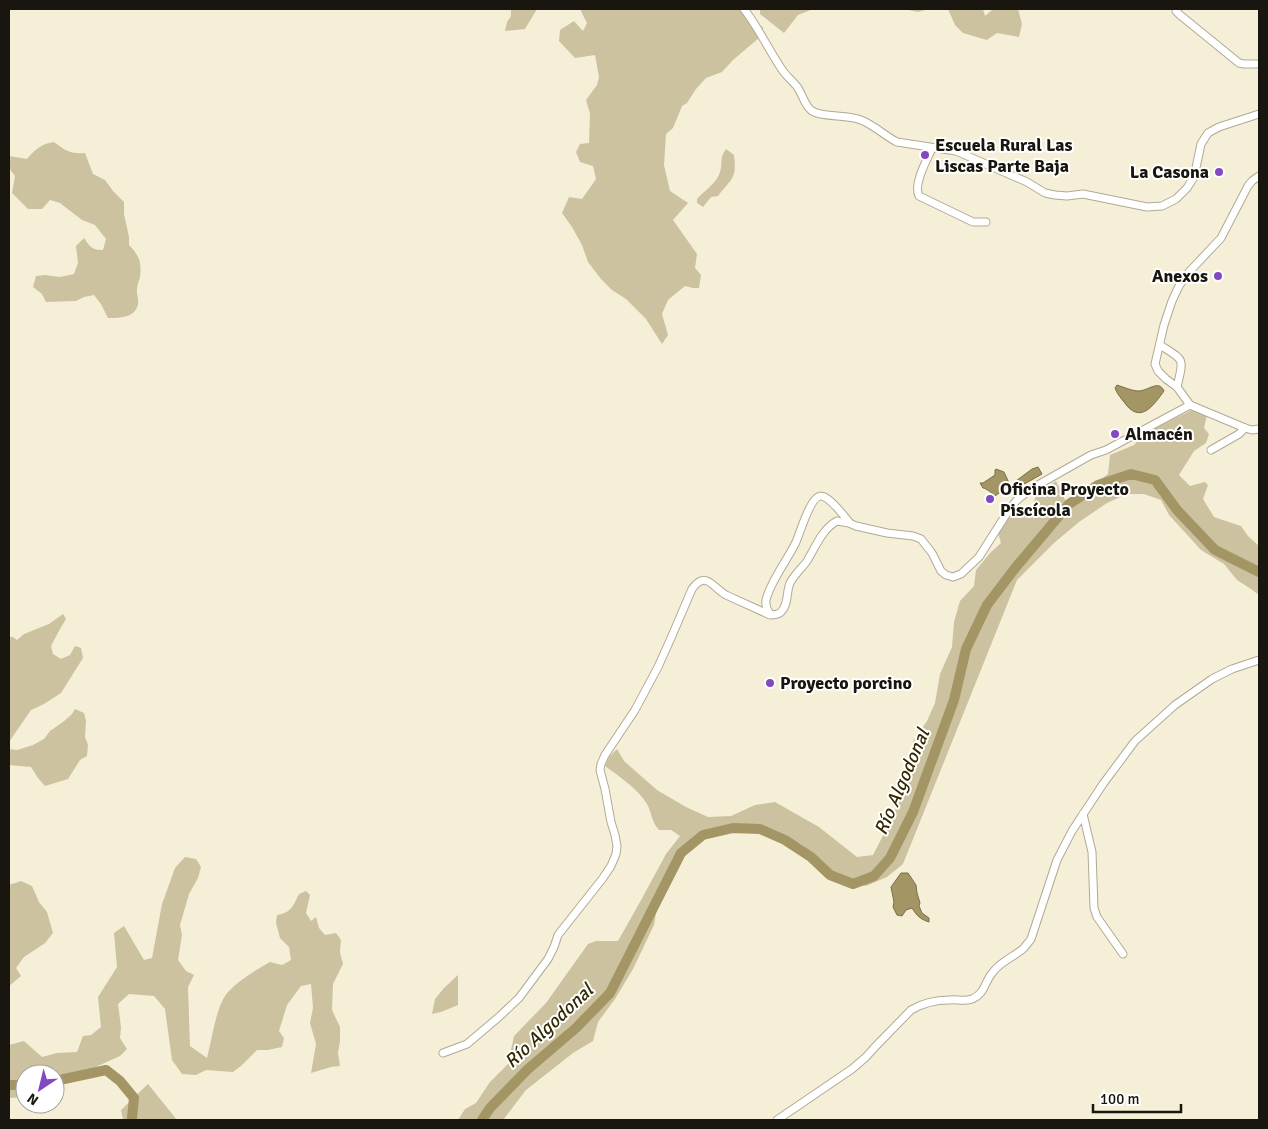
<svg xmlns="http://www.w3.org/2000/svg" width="1268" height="1129" viewBox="0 0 1268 1129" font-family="Signika,sans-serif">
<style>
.green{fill:#ccc2a0}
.water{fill:#a39564;stroke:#796f4a}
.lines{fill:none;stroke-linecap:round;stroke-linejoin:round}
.river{stroke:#a39564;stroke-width:10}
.minor-casing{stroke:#b0aa94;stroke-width:9}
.minor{stroke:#fff;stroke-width:7}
.poi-dot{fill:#8249c0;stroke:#fff;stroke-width:2}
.labels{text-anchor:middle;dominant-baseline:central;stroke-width:4;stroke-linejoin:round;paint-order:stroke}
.poi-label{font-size:18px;font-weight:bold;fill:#18160e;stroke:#fff;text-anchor:start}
.water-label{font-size:19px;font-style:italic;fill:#332800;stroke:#fff}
</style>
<rect width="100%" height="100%" fill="#f6efd8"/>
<g class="green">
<path d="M511,9H537L525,29L505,31L507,22L511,16Z"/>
<path d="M580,9H749L747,20L763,27L760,37L733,60L722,72L706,78L696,89L687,103L682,106L673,128L666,134L664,165L670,191L688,203L673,220L697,254L695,268L701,275L699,288H693L685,286L668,300L662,314L668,335L662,344L646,319L626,299L612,290L601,279L588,262L582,245L572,227L562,213L569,197L582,199L596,179L593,166L580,162L576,152L580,144L589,143L590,114L586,100L597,85L599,77L595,55L575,58L559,41L560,30L574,21L583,31L587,23Z"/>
<path d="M760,9H813L798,15L784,33L760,14Z"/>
<path d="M904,9H983L985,16L993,9H1018L1022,24L1019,37L997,33L987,40L963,33L955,25L948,9H929L918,12Z"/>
<path d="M54,142C66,151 70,154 85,153L93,174L105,180L113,191L124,202V214L129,237V245C139,255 142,263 140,277C139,281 137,285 137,289C136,297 142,303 134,312C128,318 116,318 108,318L101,304L94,295L84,297L76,301L46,302L42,294L33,287L36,276L45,275L60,277L74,274L78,263L76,246L84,238C90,247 92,250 103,250L106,239L95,225L82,220L60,203L50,200L42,209H28L12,193L15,176L9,168V156L27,159C34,150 43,143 54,142Z"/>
<path d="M726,149L734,155C737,179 732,178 718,196L711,197L703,207L697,203V199C705,190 717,183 720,172C723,163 719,158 726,149Z"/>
<path d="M1192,410L1207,415L1204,428L1209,434L1206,443L1194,451L1179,475L1190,486L1205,482L1208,485L1203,499L1214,517L1241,526L1248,536L1259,546V595L1251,589L1237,580L1224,564L1201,550L1169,515L1161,500L1144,494H1127L1107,503L1079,522L1054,543L1017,580L903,864L887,877L866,886L852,882L839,877L801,844L768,829L732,827L703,834L680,853L660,889L654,925L633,969L615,999L598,1022L593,1041L573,1053L526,1090L503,1120H458L465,1109L476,1103L490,1082L508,1064L514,1036L546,1003L588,944L596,941H618L640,902L666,854L680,836L671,830H659C651,821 652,813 647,804C637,788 620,777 605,766L609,757L617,749L624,761L657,790L686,807L708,817L731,816L755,805L775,802L819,827L857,857L873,855L890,822L919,752L912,743L927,721L935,703L940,674L952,647L954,622L960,601L974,586L976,570L991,552L1001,543L998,533L1013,512L1031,508L1037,494L1056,481L1067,504L1108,474L1110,455L1134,445L1145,433Z"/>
<path d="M63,614L66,619L60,629L51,646L53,654L61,659L70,655L75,646L81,648L83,658L61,693L44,704L31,710L9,742V637H13L17,640L24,634L49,624Z"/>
<path d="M75,709L84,713L86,721L85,737L88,745L87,756L80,760L68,779L45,786L38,778L31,767L9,765V749L17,750L33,745L44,739L50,731L63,722L72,714Z"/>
<path d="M185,857L196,859L201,867L198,878L189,894L180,925L182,935L178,960L186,971L194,975L188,987L190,1046L207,1058C212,1040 216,1004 229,991C240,979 256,970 270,962L282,965L291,960L289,947L280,938L276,923L277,915C291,913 293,906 299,894L306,891L310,895L306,913L311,921L316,917L319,928L325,935L336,933L341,940L340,952L343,964L333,984L332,1010L340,1027V1041L338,1053L340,1066L331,1067L311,1073L316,1044L310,1023L313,1008L311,984L301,986L287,1005L279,1031L284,1038L282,1047L268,1050H257L242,1065L233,1072L206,1070L196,1075L182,1074L172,1060L165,1009L154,996L129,994L118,1004L121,1027L120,1038L127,1049L120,1056L89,1070L55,1077V1074H25V1081H9V1045L24,1041L42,1057L57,1053L77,1052L83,1036L91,1035L101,1027L98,997L117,967L114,933L124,926L144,960L152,958L162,904L175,868Z"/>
<path d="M21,881L32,886L39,902L47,912L53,933L45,943L24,957L16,968L21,976L9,986V885Z"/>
<path d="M458,975V1005L441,1012L432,1014L435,999L444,988Z"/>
<path d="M148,1084L177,1120H123L121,1110Z"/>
<path d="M9,1086H25V1097L9,1098Z"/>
</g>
<g class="water">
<path d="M1117,385C1123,387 1133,391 1138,391C1148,391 1159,379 1164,391C1153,406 1140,425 1124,402C1121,398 1117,394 1115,388Z"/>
<path d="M1038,467L1042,474L1019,487L1016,481L1032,469Z"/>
<path d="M996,469L1004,472L1010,485L995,496C993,494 986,488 983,488L980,483H983L995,475V470Z"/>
<path d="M901,873H908L916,885L917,893L920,903L919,906L922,913L929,918V922C920,919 917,916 912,908L906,910L902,916L897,915L893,907L894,902L891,887Z"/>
</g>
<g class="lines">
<g class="river">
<path d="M55,1081L106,1070L120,1081L134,1098L132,1118V1120"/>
<path d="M9,1085H25"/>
<path d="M482,1120L490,1108L528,1069L576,1028L610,993L681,853L703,835L733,828L760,829L785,840L811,857L830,875L853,884L874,876L890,858L913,812L954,700L966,649L987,605L1016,567L1069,504L1098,485L1131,474L1155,480L1177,510L1215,550L1259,572"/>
</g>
<defs>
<g id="minor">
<path d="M744,9C759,28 769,51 783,71C787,77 794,82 798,88C803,96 805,106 812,111C824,118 847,114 861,120C874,125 885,136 897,142L956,151L1027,182L1045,193L1055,195L1067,196L1083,194L1147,207L1162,206L1176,199L1187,188L1194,177L1201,144L1208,133L1219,127L1259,114"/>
<path d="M1176,9V11L1180,15L1239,63L1244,64H1259"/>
<path d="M932,148C927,160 913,184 919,196L973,222H986"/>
<path d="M1259,176L1252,181L1248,186L1221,238L1189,272L1179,286L1172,301L1164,325L1155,364L1158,371L1166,379L1177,387L1190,405L1245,428L1252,430L1259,429"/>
<path d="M1160,345C1185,361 1184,357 1177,387"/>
<path d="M1211,450L1239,434L1245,428"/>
<path d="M770,614C767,610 765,606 766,600C770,582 788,559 796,542C800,533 811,495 821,496C829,496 844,516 849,522"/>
<path d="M1083,814L1092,852L1094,908L1097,917L1123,954"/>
<path d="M443,1053L467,1044L500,1016L519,998L548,959L554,947L558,935L603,878L611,866L616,854L617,846L615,835L611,822L605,789L600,770L601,764L605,755L635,710L658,667L671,638L692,589C706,570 712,587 726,595L770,615C774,615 778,615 781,612C789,604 786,592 790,583C794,575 802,568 807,561C815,548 822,529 837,521L849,523L856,526L887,533L913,536L921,539L932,553L941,571L946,575L953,577L961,574L979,557L1007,513L1016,501L1029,490L1091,455L1106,450L1190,405"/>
<path d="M777,1120L852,1069L866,1057L874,1048L911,1010C923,1003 936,1000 949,1000C957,999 964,1002 972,999C986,993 984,982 993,972C1001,961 1014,957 1024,948C1026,945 1029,942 1031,939L1057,860L1072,831L1103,784L1135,741L1175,705L1212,679L1232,669L1259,660"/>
</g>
</defs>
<use href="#minor" class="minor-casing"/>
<use href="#minor" class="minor"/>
</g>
<g class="poi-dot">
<circle cx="925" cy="155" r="5"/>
<circle cx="1219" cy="172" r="5"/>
<circle cx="1218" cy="276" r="5"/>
<circle cx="1115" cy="434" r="5"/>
<circle cx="990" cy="499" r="5"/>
<circle cx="770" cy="683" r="5"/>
</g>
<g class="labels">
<g class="poi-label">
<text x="935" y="145">Escuela Rural Las<tspan x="935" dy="21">Liscas Parte Baja</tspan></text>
<text x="1209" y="172" text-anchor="end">La Casona</text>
<text x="1208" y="276" text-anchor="end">Anexos</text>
<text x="1125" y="434">Almacén</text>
<text x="1000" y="489">Oficina Proyecto<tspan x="1000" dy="21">Piscícola</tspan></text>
<text x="780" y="683">Proyecto porcino</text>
</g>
<g class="water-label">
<text transform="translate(902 782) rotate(-67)">Río Algodonal</text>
<text transform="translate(549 1026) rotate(-43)">Río Algodonal</text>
</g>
</g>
<rect width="1268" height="1129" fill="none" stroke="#18160e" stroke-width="20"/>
<g transform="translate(40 1089) rotate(215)"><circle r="24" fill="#ffffff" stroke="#a3a29f"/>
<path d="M0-4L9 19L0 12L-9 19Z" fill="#8249c0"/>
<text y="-8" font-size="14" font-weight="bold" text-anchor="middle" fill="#18160e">N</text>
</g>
<path d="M1093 1104v8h88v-8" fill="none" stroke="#18160e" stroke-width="2.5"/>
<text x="1100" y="1104" font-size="15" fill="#18160e" stroke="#ffffff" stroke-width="4" paint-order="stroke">100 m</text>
</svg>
